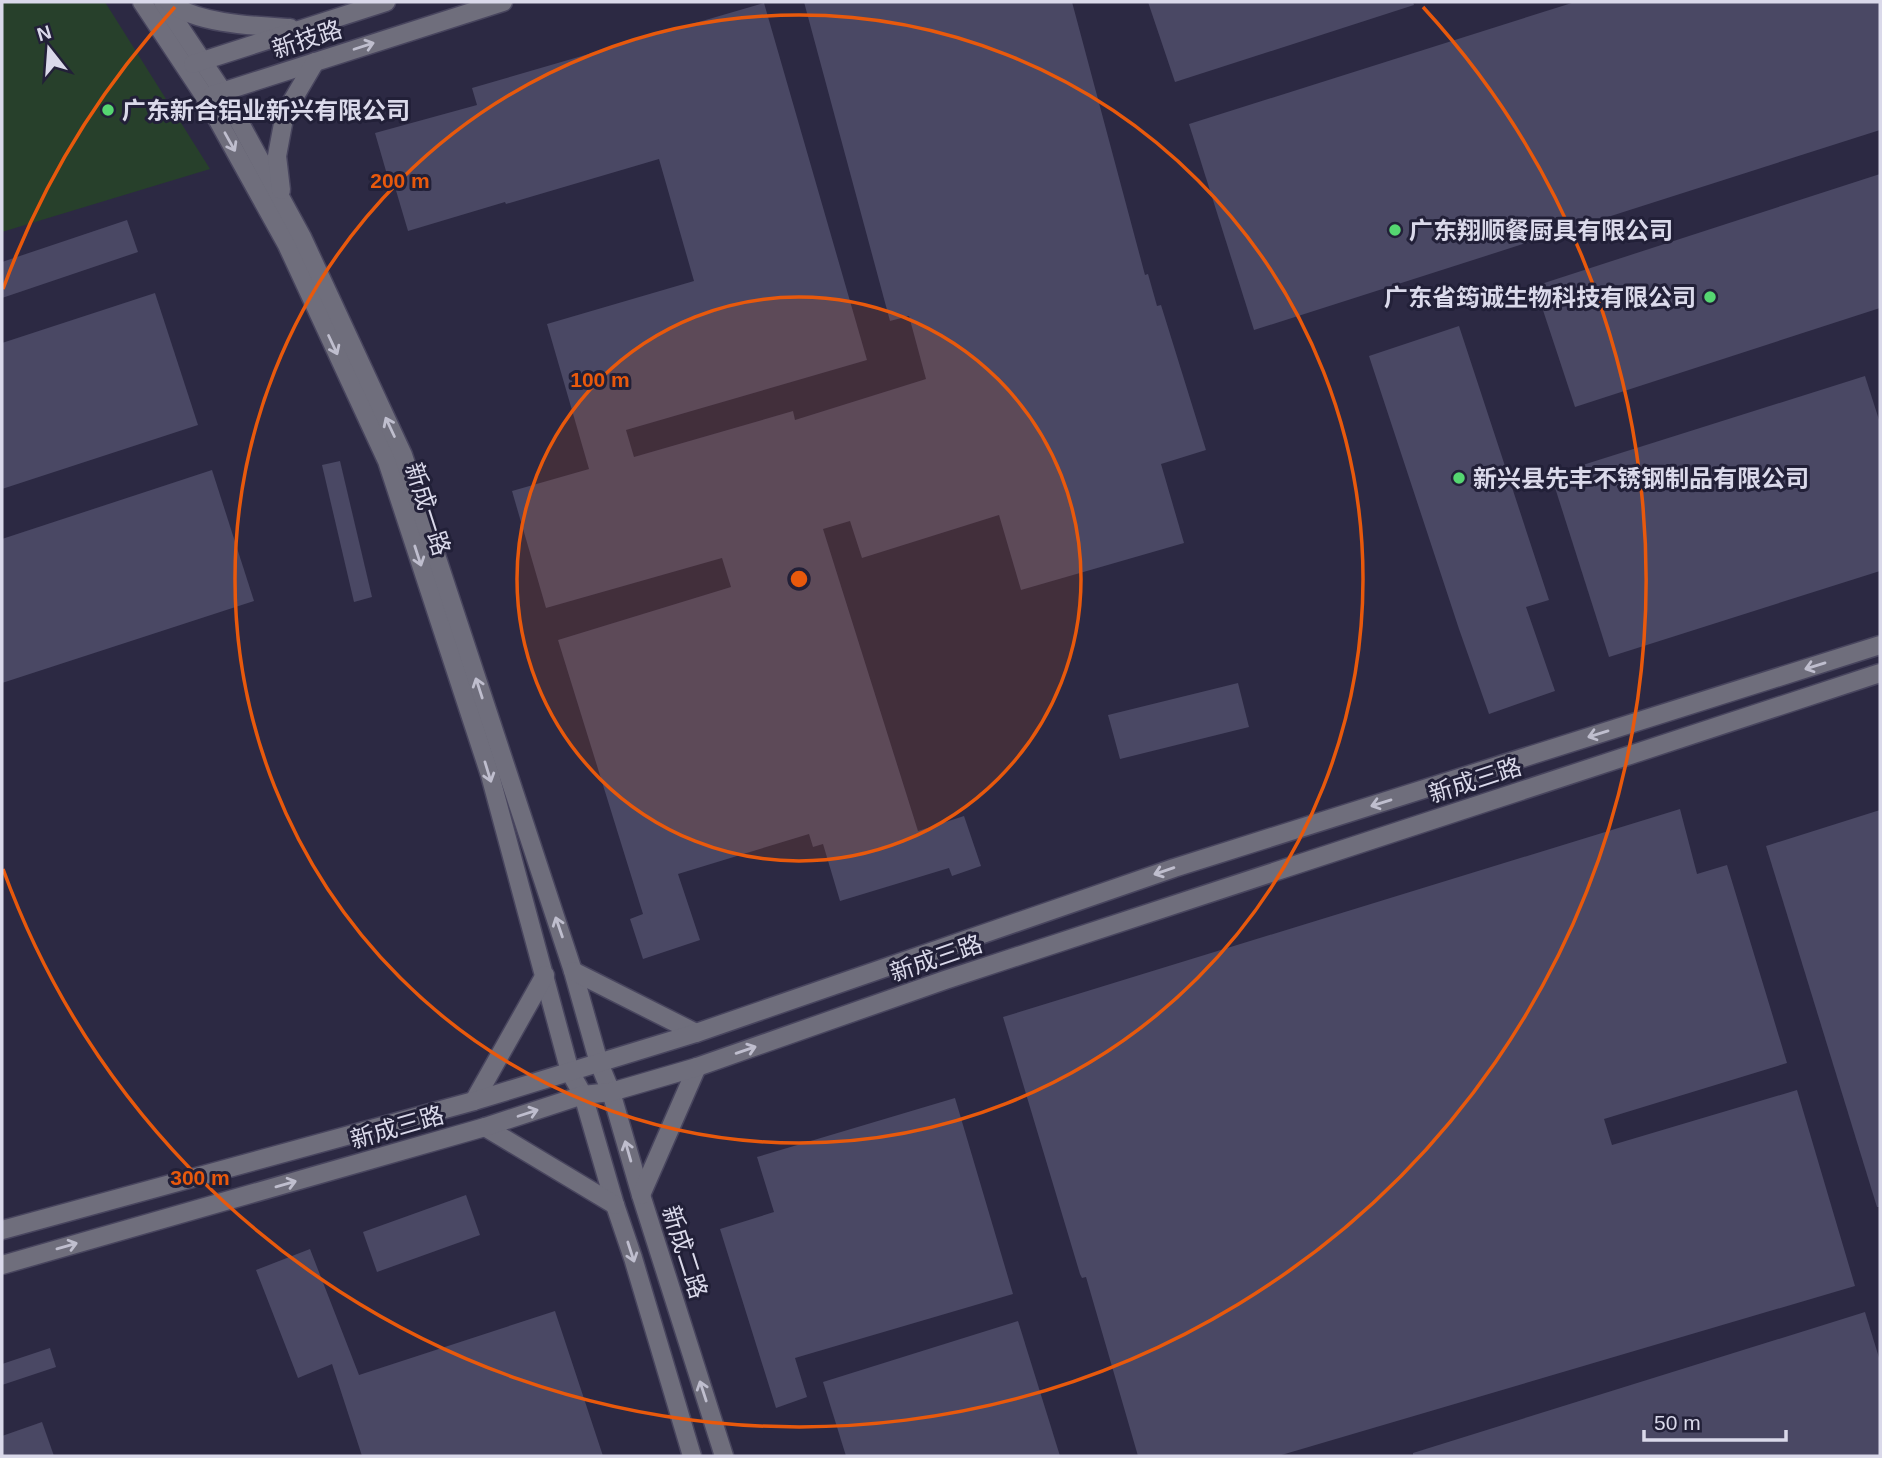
<svg xmlns="http://www.w3.org/2000/svg" width="1882" height="1458" viewBox="0 0 1882 1458" font-family="Arial,'Noto Sans SC',sans-serif">
<style>
.green{fill:#27402b}
.building{fill:#4a4864}
.lines{fill:none;stroke-linecap:round;stroke-linejoin:round}
.minor-casing{stroke:#48455e;stroke-width:21}
.minor{stroke:#6f6e7c;stroke-width:18}
.oneway{stroke:#bfbece}
.ring{fill:none;stroke:#e8590c;stroke-width:3.5}
.poi-dot{fill:#55d671;stroke:#222038;stroke-width:2.5}
.labels{text-anchor:middle;dominant-baseline:central;stroke-width:6;stroke-linejoin:round;paint-order:stroke}
.street-label{font-size:24px;fill:#dad9ea;stroke:#222038}
.poi-label{font-size:24px;font-weight:bold;fill:#dad9ea;stroke:#222038;text-anchor:start}
.centre{fill:#e8590c;stroke:#222038;stroke-width:3.5}
.ring-label{font-size:21px;text-anchor:middle;font-weight:bold;fill:#e8590c;stroke:#222038;stroke-width:6;stroke-linejoin:round;paint-order:stroke}
</style>
<rect width="100%" height="100%" fill="#2c2943"/>
<path class="green" d="M2,2H105L210,169L2,232Z"/>
<g class="building">
<path d="M804,2H1072L1145,275L1148,274L1157,306L1161,305L1206,450L1161,464L1184,543L1021,590L999,515L862,558L850,521L823,529L918,831L964,816L981,866L952,876L949,868L840,901L823,844L813,847L809,834L678,874L700,940L643,959L630,919L643,914L558,640L731,587L722,558L546,608L512,491L589,469L547,324L694,281L659,159L506,204L505,202L408,231L392,177L388,178L375,133L477,105L472,88L764,3L867,360L626,430L634,457L793,411L795,420L926,379L909,316L890,321Z"/>
<path d="M1148,2H1413L1414,5L1175,82Z"/>
<path d="M1575,2H1880V130L1254,330L1189,124Z"/>
<path d="M1880,174V308L1575,407L1535,286Z"/>
<path d="M127,220L138,252L2,298V262Z"/>
<path d="M155,293L198,425L2,489V343Z"/>
<path d="M1459,326L1549,600L1526,607L1555,691L1489,714L1459,629L1369,356Z"/>
<path d="M1865,376L1880,423V571L1609,657L1551,475Z"/>
<path d="M340,461L372,597L354,602L322,465Z"/>
<path d="M212,470L254,601L2,683V539Z"/>
<path d="M1238,683L1249,727L1120,759L1108,715Z"/>
<path d="M1680,809L1697,874L1727,865L1787,1063L1604,1119L1612,1145L1797,1090L1855,1286L1278,1456H1138L1086,1277L1082,1278L1080,1274L1003,1017Z"/>
<path d="M1880,810V1207H1877L1766,846Z"/>
<path d="M955,1098L1013,1294L795,1358L807,1397L776,1408L720,1229L774,1212L757,1157Z"/>
<path d="M466,1195L480,1235L377,1272L363,1232Z"/>
<path d="M310,1249L359,1375L555,1311L603,1456H362L332,1364L298,1378L256,1270Z"/>
<path d="M1865,1312L1880,1361V1456H1413V1453Z"/>
<path d="M1018,1321L1060,1456H846L823,1382Z"/>
<path d="M50,1348L56,1367L2,1385V1364Z"/>
<path d="M42,1422L54,1456H2V1436Z"/>
</g>
<g class="lines">
<defs>
<g id="minor">
<path d="M142,2L205,97L287,245L387,461L490,775L570,1072L583,1095L615,1205L633,1258L692,1456"/>
<path d="M163,2L223,92L302,237L403,455L573,971L599,1063L611,1092L641,1195L724,1456"/>
<path d="M169,2C196,24 255,26 290,28"/>
<path d="M193,64L386,2"/>
<path d="M212,95L503,2"/>
<path d="M281,190L277,156L285,113L315,62"/>
<path d="M573,971L696,1033"/>
<path d="M474,1101L545,975"/>
<path d="M485,1127L615,1205"/>
<path d="M641,1195L697,1067"/>
<path d="M2,1230L474,1101L696,1033L1174,868L1880,645"/>
<path d="M2,1265L485,1127L583,1095L611,1092L697,1067L945,980L1880,673"/>
</g>
</defs>
<use href="#minor" class="minor-casing"/>
<use href="#minor" class="minor"/>
</g>
<defs><path id="oneway-shaft" d="M-6 0H5M1.5-3L5.5 0L1.5 3" fill="none" stroke-width="1.6" stroke-linecap="round" stroke-linejoin="round" transform="scale(1.75)"/></defs>
<g class="oneway">
<use href="#oneway-shaft" transform="translate(364 46) rotate(-18)"/>
<use href="#oneway-shaft" transform="translate(230 142) rotate(61)"/>
<use href="#oneway-shaft" transform="translate(333 345) rotate(65)"/>
<use href="#oneway-shaft" transform="translate(390 427) rotate(-115)"/>
<use href="#oneway-shaft" transform="translate(418 556) rotate(72)"/>
<use href="#oneway-shaft" transform="translate(1815 666) rotate(163)"/>
<use href="#oneway-shaft" transform="translate(479 688) rotate(-108)"/>
<use href="#oneway-shaft" transform="translate(1598 734) rotate(163)"/>
<use href="#oneway-shaft" transform="translate(488 772) rotate(73)"/>
<use href="#oneway-shaft" transform="translate(1381 803) rotate(163)"/>
<use href="#oneway-shaft" transform="translate(1164 871) rotate(161)"/>
<use href="#oneway-shaft" transform="translate(559 927) rotate(-109)"/>
<use href="#oneway-shaft" transform="translate(746 1050) rotate(-19)"/>
<use href="#oneway-shaft" transform="translate(528 1113) rotate(-18)"/>
<use href="#oneway-shaft" transform="translate(628 1151) rotate(-106)"/>
<use href="#oneway-shaft" transform="translate(286 1184) rotate(-16)"/>
<use href="#oneway-shaft" transform="translate(67 1246) rotate(-16)"/>
<use href="#oneway-shaft" transform="translate(631 1252) rotate(72)"/>
<use href="#oneway-shaft" transform="translate(703 1391) rotate(-108)"/>
</g>
<circle cx="799" cy="579" r="282" fill="#e8590c" fill-opacity=".12"/>
<g class="ring">
<circle cx="799" cy="579" r="282"/>
<circle cx="799" cy="579" r="564"/>
<path d="M3 289A847 847 0 0 1 175 7M1423 7A847 847 0 1 1 3 869"/>
</g>
<g class="poi-dot">
<circle cx="108" cy="110" r="7"/>
<circle cx="1395" cy="230" r="7"/>
<circle cx="1710" cy="297" r="7"/>
<circle cx="1459" cy="478" r="7"/>
</g>
<g class="labels">
<g class="street-label">
<text transform="translate(307 39) rotate(-18)">新技路</text>
<text transform="translate(428 509) rotate(72)">新成一路</text>
<text transform="translate(1475 780) rotate(-18)">新成三路</text>
<text transform="translate(936 958) rotate(-19)">新成三路</text>
<text transform="translate(397 1127) rotate(-16)">新成三路</text>
<text transform="translate(685 1252) rotate(72)">新成二路</text>
</g>
<g class="poi-label">
<text x="122" y="110">广东新合铝业新兴有限公司</text>
<text x="1409" y="230">广东翔顺餐厨具有限公司</text>
<text x="1696" y="297" text-anchor="end">广东省筠诚生物科技有限公司</text>
<text x="1473" y="478">新兴县先丰不锈钢制品有限公司</text>
</g>
</g>
<circle cx="799" cy="579" r="10" class="centre"/>
<g class="ring-label">
<text x="400" y="188">200 m</text>
<text x="600" y="387">100 m</text>
<text x="200" y="1185">300 m</text>
</g>
<rect width="1882" height="1458" fill="none" stroke="#dad9ea" stroke-width="7"/>
<g transform="translate(49 49) rotate(343)" stroke="#222038" stroke-width="5" paint-order="stroke">
<path d="M0-5L12 26L0 18L-12 26Z" fill="#dad9ea"/>
<text y="-10" font-size="19" font-weight="bold" text-anchor="middle" fill="#dad9ea">N</text>
</g>
<path d="M1644 1430v10h142v-10" fill="none" stroke="#dad9ea" stroke-width="3.5"/>
<text x="1654" y="1430" font-size="21" fill="#dad9ea" stroke="#222038" stroke-width="5" paint-order="stroke">50 m</text>
</svg>
